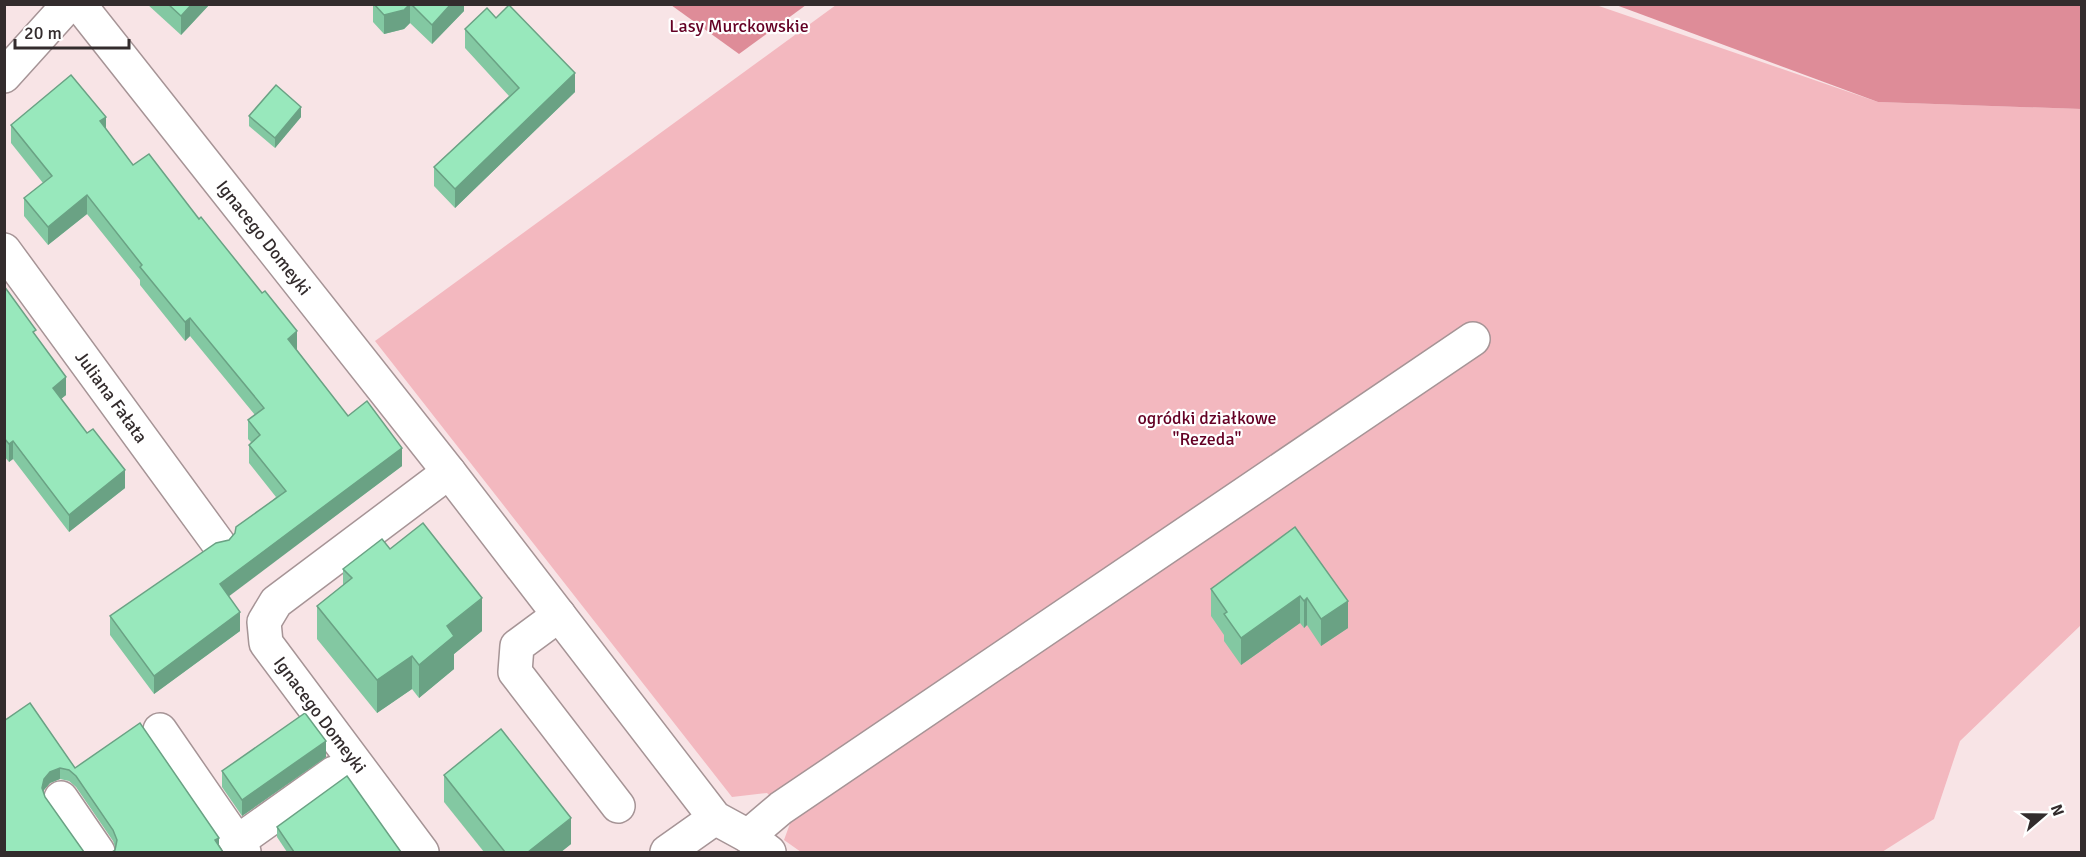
<svg xmlns="http://www.w3.org/2000/svg" width="2086" height="857" viewBox="0 0 2086 857" font-family="Signika,sans-serif">
<style>
.green{fill:#f3b8bf}
.forest{fill:#de8c98}
.lines{fill:none;stroke-linecap:round;stroke-linejoin:round}
.minor-casing{stroke:#a69496;stroke-width:36}
.minor{stroke:#fff;stroke-width:33}
.wall{fill:#83c8a2}
.shaded-wall{fill:#6aa284}
.building{fill:#98e8bc;stroke:#6aa284;stroke-width:1.5}
.labels{text-anchor:middle;dominant-baseline:central;stroke-width:4.5;stroke-linejoin:round;paint-order:stroke}
.park-label{font-size:18px;fill:#640024;stroke:#fff}
.street-label{font-size:18px;fill:#332c2d;stroke:#fff}
</style>
<rect width="100%" height="100%" fill="#f8e4e6"/>
<path class="green" d="M836,5H1596L1878,102L2081,109V625L1960,741L1934,819L1882,852H801L784,840L792,818L767,793L732,797L375,341Z"/>
<g class="forest">
<path d="M671,5H806L739,54Z"/>
<path d="M1616,5H2081V109L1878,102Z"/>
</g>
<g class="lines">
<defs>
<g id="minor">
<path id="s1" d="M79,4L449,472L715,818L748,836L769,852"/>
<path d="M4,76L69,4"/>
<path id="s2" d="M4,250L218,543"/>
<path d="M559,615L517,646L515,672L618,806"/>
<path d="M160,730L244,852"/>
<path d="M61,798L98,852"/>
<path d="M748,836L781,808L1473,339"/>
<path d="M237,842L334,773"/>
<path d="M422,852L266,643L264,622L276,602L449,472"/>
<path d="M667,852L715,818"/>
</g>
</defs>
<use href="#minor" class="minor-casing"/>
<use href="#minor" class="minor"/>
</g>
<g class="wall">
<path d="M147,4H210L181,35Z"/>
<path d="M373,4H464V11L432,44L410,23L404,29L384,34L373,22Z"/>
<path d="M496,18L575,92L455,208L434,186V167L509,96L465,48V29Z"/>
<path d="M249,116L301,117L275,148L249,126Z"/>
<path d="M11,125L106,129L133,165L297,350L348,416L402,466L228,596L240,631L154,694L110,635V616L229,540L276,497L249,463V445L251,442L248,439V420L255,415L190,336L185,341L140,285V280L87,214L48,245L24,216V198L43,183L11,143Z"/>
<path d="M4,286L36,336L66,395L61,399L125,488L69,532L13,459L9,462L4,456Z"/>
<path d="M1295,527L1348,628L1321,646L1307,625L1304,628L1300,623L1241,665L1224,641V635L1211,616V589Z"/>
<path d="M390,549L482,631L454,654V669L419,698L412,689L377,713L317,639V606L343,585V569Z"/>
<path d="M4,721L75,768L219,846L115,850V847L113,841L76,787L69,781L60,779L50,783L44,790L4,852Z"/>
<path d="M326,757L242,816L222,787V771Z"/>
<path d="M444,775L571,844L561,852H484L444,802Z"/>
<path d="M277,827L401,852H287L277,837Z"/>
</g>
<g class="shaded-wall">
<path d="M192,4H210L181,35V16Z"/>
<path d="M410,4V23L404,29L384,34V15Z"/>
<path d="M451,4H464V11L432,44V25Z"/>
<path d="M575,73V92L455,208V189Z"/>
<path d="M301,107V117L275,148V138Z"/>
<path d="M106,117V135L100,121Z"/>
<path d="M87,195V214L48,245V227Z"/>
<path d="M190,318V336L185,341V322Z"/>
<path d="M297,331V350L288,357V339Z"/>
<path d="M66,377V395L53,405V388Z"/>
<path d="M13,441V459L9,462V444Z"/>
<path d="M402,448V466L220,603V584Z"/>
<path d="M125,470V488L69,532V515Z"/>
<path d="M1300,596V623L1241,665V638Z"/>
<path d="M482,598V631L454,654V669L419,698V665L447,626Z"/>
<path d="M1307,598V625L1304,628V601Z"/>
<path d="M1348,601V628L1321,646V619Z"/>
<path d="M240,612V631L154,694V676Z"/>
<path d="M412,656V689L377,713V680Z"/>
<path d="M326,741V757L242,816V800Z"/>
<path d="M60,768V779L50,783L44,790L42,799V788L44,779L50,772Z"/>
<path d="M571,818V844L561,852H528Z"/>
<path d="M219,838V849L215,840Z"/>
</g>
<g class="building">
<path d="M168,4H192L181,16Z"/>
<path d="M374,4H410L404,10L384,15Z"/>
<path d="M411,4H451L432,25Z"/>
<path d="M509,5L575,73L455,189L434,167L519,88L465,29L487,8L496,18Z"/>
<path d="M71,75L106,117L100,121L133,165L149,154L199,219L201,217L262,293L265,291L297,331L288,339L348,416L367,401L402,448L220,584L240,612L154,676L110,616L216,543L229,540L235,533L236,527L286,491L249,445L260,435L248,420L264,408L190,318L185,322L140,267L142,265L87,195L48,227L24,198L52,176L11,125Z"/>
<path d="M276,85L301,107L275,138L249,116Z"/>
<path d="M4,286L36,330L33,332L66,377L53,388L87,433L93,429L125,470L69,515L13,441L9,444L4,438Z"/>
<path d="M423,523L482,598L447,626L454,636L419,665L412,656L377,680L317,606L352,578L343,569L382,539L390,549Z"/>
<path d="M1295,527L1348,601L1321,619L1307,598L1304,601L1300,596L1241,638L1224,614L1227,612L1211,589Z"/>
<path d="M30,703L75,768L140,723L219,838L215,840L223,852H112L115,850L117,840L113,830L76,776L69,770L60,768L50,772L44,779L42,788L45,797L84,852H4V721Z"/>
<path d="M305,713L326,741L242,800L222,771Z"/>
<path d="M501,729L571,818L528,852H505L444,775Z"/>
<path d="M347,776L401,852H294L277,827Z"/>
</g>
<g class="labels">
<g class="park-label">
<text x="739" y="26">Lasy Murckowskie</text>
<text x="1207" y="418">ogródki działkowe<tspan x="1207" dy="21">"Rezeda"</tspan></text>
</g>
<g class="street-label">
<text stroke="none"><textPath href="#s1" startOffset="298">Ignacego Domeyki</textPath></text>
<text stroke="none"><textPath href="#s2" startOffset="182">Juliana Fałata</textPath></text>
<text transform="translate(320 715) rotate(53)">Ignacego Domeyki</text>
</g>
</g>
<rect width="2086" height="857" fill="none" stroke="#332c2d" stroke-width="12"/>
<g transform="translate(2044 815) rotate(70)" stroke="#ffffff" stroke-width="4.5" paint-order="stroke">
<path d="M0-4.5L10 22L0 15L-10 22Z" fill="#332c2d"/>
<text y="-9" font-size="16" font-weight="bold" text-anchor="middle" fill="#332c2d">N</text>
</g>
<path d="M15 39v9h114v-9" fill="none" stroke="#332c2d" stroke-width="3"/>
<text x="24" y="39" font-size="18" fill="#332c2d" stroke="#ffffff" stroke-width="4.5" paint-order="stroke">20 m</text>
</svg>
